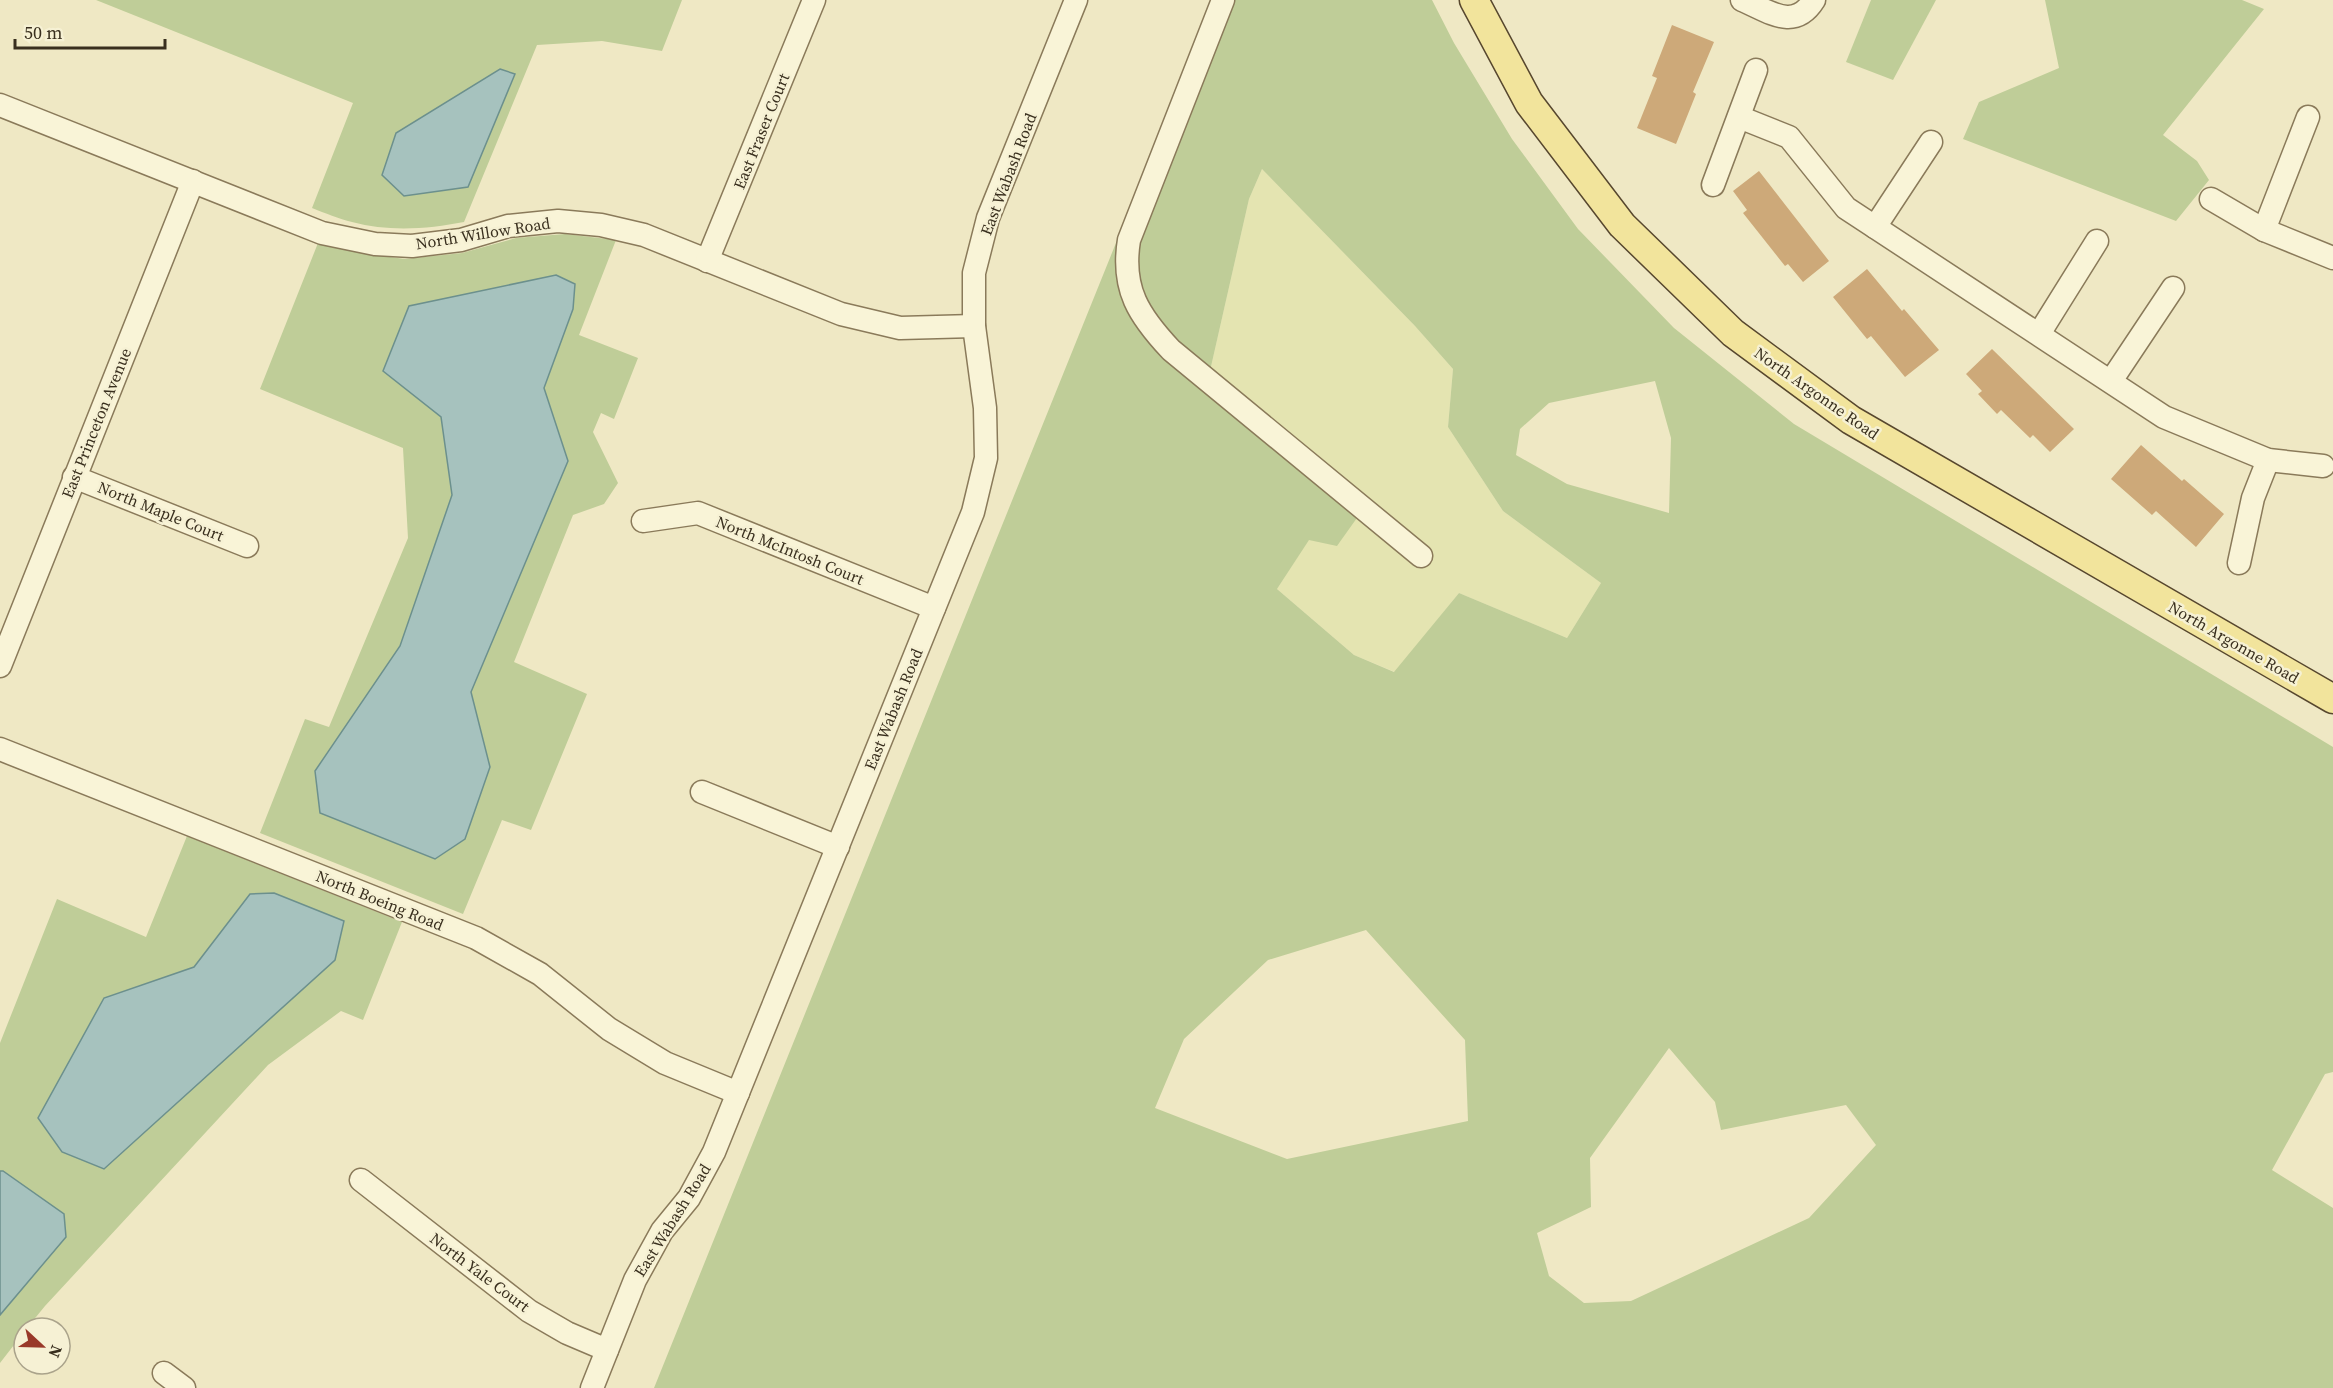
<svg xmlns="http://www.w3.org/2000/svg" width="2333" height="1388" viewBox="0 0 2333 1388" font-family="'Source Serif 4',serif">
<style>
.farmland{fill:#e4e4b1}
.green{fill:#bfcd98;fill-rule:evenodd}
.water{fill:#a6c2be;stroke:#6c908d;stroke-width:1.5}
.building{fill:#cda979}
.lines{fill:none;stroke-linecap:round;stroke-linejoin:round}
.minor-casing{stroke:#8a7a5a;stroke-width:25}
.major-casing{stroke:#57472e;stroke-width:31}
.minor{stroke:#f9f4d7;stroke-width:22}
.major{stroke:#f2e49c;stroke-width:28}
.labels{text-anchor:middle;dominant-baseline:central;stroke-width:5;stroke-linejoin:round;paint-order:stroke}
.street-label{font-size:16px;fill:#392f1e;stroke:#f6f1d4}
</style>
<rect width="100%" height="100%" fill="#efe8c4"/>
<path class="farmland" d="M1262,169L1415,326L1453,369L1448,427L1503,511L1601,583L1567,638L1459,593L1395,672L1354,655L1277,589L1309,539L1210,371L1249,199Z"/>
<g class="green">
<path d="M96,0H682L662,51L602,41L537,45L464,222C428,229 389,232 352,222C339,219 325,213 312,208L353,103Z"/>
<path d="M1214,0H1432L1454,43L1512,139L1578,229L1674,328L1794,424L2333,747V1072L2325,1074L2272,1170L2333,1208V1388H654ZM1262,169L1415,326L1453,369L1448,427L1503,511L1601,583L1567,638L1459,593L1394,672L1354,655L1277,589L1309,540L1337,546L1369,501L1210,371L1249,199ZM1655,381L1671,438L1669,513L1567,484L1516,455L1520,429L1549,403ZM1366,930L1465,1040L1468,1121L1287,1159L1155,1108L1184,1039L1268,960ZM1669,1048L1715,1102L1721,1130L1846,1105L1876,1145L1809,1218L1631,1301L1584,1303L1549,1276L1537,1233L1591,1207L1590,1158Z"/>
<path d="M1871,0H1936L1893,80L1846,62Z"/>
<path d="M2045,0H2242L2264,9L2163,135L2197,161L2209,180L2176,221L1963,139L1979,102L2059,68Z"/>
<path d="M565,234L616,240L579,335L638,358L614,419L601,413L593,432L618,483L604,504L573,515L514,662L587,694L531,830L502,820L463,914L260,833L305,719L329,727L408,538L403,448L260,389L318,243L361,253L405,259L462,253L516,238Z"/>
<path d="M187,836L402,922L363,1020L341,1011L268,1065L45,1306L27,1328H24V1332L0,1363V1043L57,899L146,937Z"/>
</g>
<g class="water">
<path d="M500,69L515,74L468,187L404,196L382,175L396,133Z"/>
<path d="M556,275L575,284L573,309L544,388L568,461L471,692L490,767L465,839L435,859L320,813L315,771L400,646L452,495L441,417L383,371L409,306Z"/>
<path d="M274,893L344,921L335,960L104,1169L62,1152L38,1118L104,998L194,967L250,894Z"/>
<path d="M0,1171H3L64,1214L66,1237L0,1315Z"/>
</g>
<g class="building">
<path d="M1672,25L1714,42L1693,92L1696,94L1676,144L1637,128L1657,78L1652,76Z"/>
<path d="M1759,171L1829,261L1803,282L1788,264L1785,266L1743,213L1747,210L1733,191Z"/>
<path d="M1867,269L1902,311L1904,309L1939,350L1905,377L1871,336L1867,339L1833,297Z"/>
<path d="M1992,349L2074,429L2050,452L2033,435L2030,438L2001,410L1997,414L1978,394L1982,391L1966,374Z"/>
<path d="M2141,445L2182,481L2184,479L2224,514L2196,547L2156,511L2152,515L2111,479Z"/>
</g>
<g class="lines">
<defs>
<g id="minor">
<path d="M1223,0L1129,240C1121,289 1139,316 1171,350L1421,556"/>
<path d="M1742,0C1769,11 1794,32 1814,0"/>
<path d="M0,105L322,233L375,244L412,246L461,240L508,226L558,221L601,225L644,235L841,314L900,328L974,326"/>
<path d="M1739,117L1789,137L1846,208L2164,417L2268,460L2323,466"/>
<path d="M1713,185L1756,70"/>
<path d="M2211,199L2264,230L2333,258"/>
<path d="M1875,227L1931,142"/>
<path d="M2264,230L2308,117"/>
<path d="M707,261L814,0"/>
<path d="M2039,334L2097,241"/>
<path d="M2111,381L2173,288"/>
<path d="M74,477L247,546"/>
<path d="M643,521L698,513L934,608"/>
<path d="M2239,563L2253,498L2268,460"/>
<path d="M0,666L193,181"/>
<path d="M0,749L476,938L540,974L609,1029L665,1063L738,1093"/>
<path d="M702,792L838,847"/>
<path d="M361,1180L529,1311L567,1333L607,1350"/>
<path d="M164,1373L184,1388"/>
<path d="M592,1388L635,1280L662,1231L689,1198L714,1152L973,512L986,458L985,408L974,326V273L988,218L1076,0"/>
</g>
<path id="major" d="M1474,0L1529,103L1622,225L1733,333L1851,420L2333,699"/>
</defs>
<use href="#minor" class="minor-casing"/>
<use href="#major" class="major-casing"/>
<use href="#minor" class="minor"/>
<use href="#major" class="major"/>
</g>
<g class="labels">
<g class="street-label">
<text transform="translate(761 131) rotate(-68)">East Fraser Court</text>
<text transform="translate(1008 174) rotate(-69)">East Wabash Road</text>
<text transform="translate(483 233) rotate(-9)">North Willow Road</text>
<text transform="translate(1817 393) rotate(35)">North Argonne Road</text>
<text transform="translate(96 423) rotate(-68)">East Princeton Avenue</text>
<text transform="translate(161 511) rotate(22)">North Maple Court</text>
<text transform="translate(790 550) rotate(22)">North McIntosh Court</text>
<text transform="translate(2234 642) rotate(30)">North Argonne Road</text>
<text transform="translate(893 709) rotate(-68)">East Wabash Road</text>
<text transform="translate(380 900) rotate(22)">North Boeing Road</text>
<text transform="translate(672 1220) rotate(-58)">East Wabash Road</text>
<text transform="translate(480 1272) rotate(37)">North Yale Court</text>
</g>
</g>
<g transform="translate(42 1346) rotate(112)"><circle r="28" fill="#f6f1d4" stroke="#aaa38b" stroke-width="1.5"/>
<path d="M0-4.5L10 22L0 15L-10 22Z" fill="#993929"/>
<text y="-9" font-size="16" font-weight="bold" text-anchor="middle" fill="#392f1e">N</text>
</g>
<path d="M15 39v9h150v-9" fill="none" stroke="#392f1e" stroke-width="3"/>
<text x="24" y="39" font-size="18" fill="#392f1e" stroke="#f6f1d4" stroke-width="4.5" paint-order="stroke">50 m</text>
</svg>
